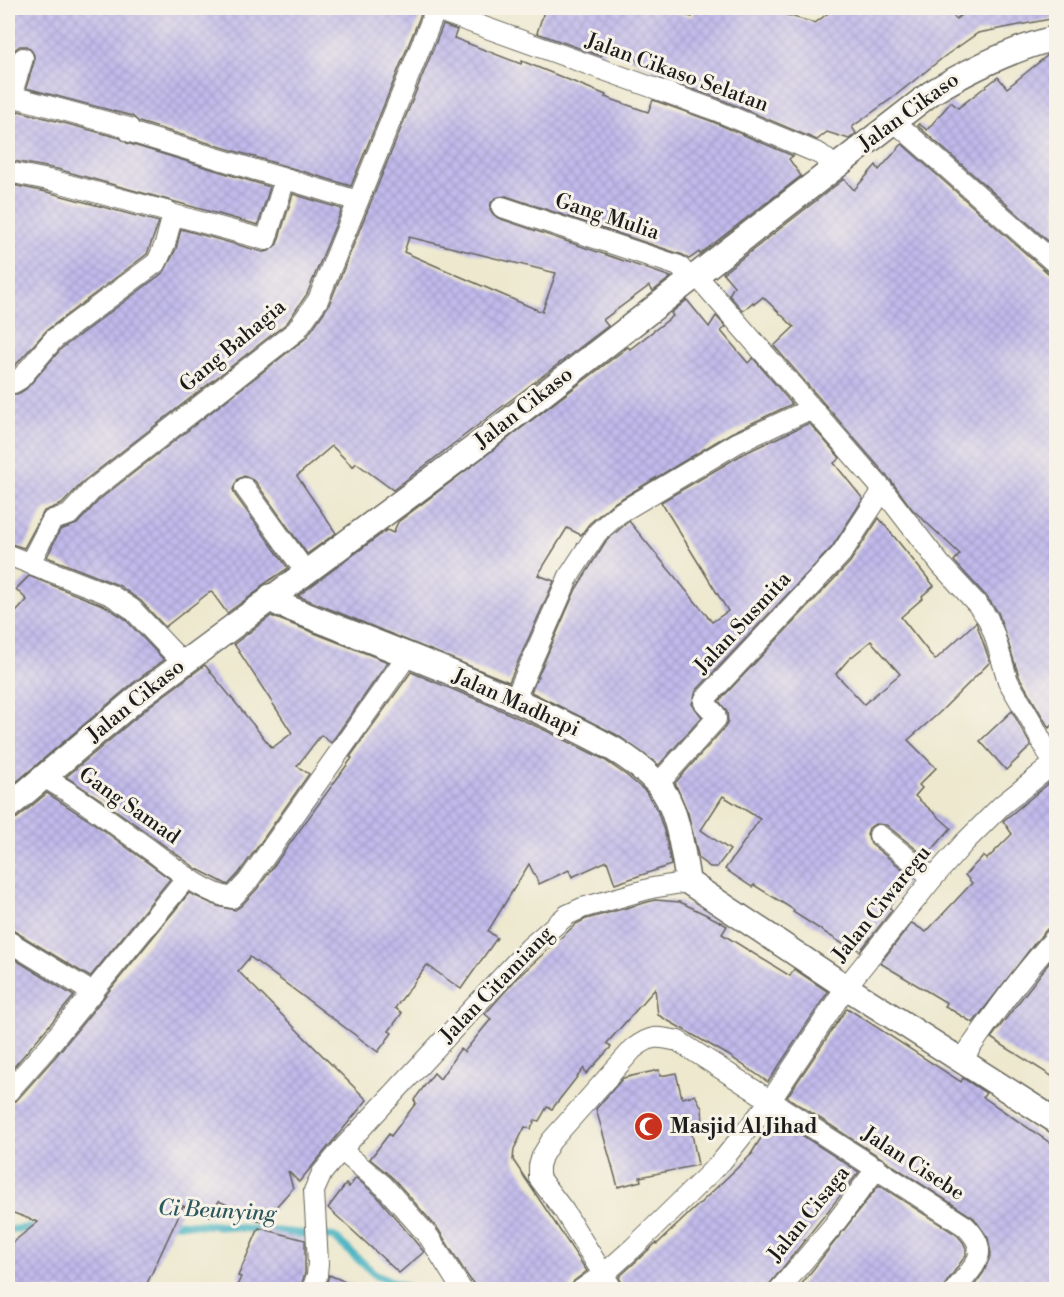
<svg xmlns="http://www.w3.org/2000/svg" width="1064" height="1297" viewBox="0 0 1064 1297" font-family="'Libre Bodoni',serif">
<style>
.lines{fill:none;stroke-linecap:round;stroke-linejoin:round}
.stream{stroke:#44b2c1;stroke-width:8}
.building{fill:url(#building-cross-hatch);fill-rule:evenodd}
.minor-casing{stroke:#65635a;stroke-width:22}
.tertiary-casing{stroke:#65635a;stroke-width:27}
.minor{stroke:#fff;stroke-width:20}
.tertiary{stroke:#fff;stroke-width:24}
.labels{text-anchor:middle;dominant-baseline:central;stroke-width:6;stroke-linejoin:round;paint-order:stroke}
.street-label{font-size:21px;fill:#1c1c1c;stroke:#f7f3e8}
.poi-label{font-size:21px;font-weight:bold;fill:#1c1c1c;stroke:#f7f3e8;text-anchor:start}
.water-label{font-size:22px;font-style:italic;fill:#2c585e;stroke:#f7f3e8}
</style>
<defs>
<pattern id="building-cross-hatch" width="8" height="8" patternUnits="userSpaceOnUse" patternTransform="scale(1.5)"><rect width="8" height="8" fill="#c1baeb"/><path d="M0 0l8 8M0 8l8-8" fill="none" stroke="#a59fc9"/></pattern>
</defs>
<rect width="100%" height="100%" fill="#f7f3e8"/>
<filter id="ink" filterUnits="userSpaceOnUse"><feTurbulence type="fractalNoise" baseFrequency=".0167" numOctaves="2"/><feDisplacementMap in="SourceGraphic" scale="12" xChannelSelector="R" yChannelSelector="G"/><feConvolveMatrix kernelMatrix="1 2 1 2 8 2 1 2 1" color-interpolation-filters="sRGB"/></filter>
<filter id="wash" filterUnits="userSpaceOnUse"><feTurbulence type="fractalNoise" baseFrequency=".008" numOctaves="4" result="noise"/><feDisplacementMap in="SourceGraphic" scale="24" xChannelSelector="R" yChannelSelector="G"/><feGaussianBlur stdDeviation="1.35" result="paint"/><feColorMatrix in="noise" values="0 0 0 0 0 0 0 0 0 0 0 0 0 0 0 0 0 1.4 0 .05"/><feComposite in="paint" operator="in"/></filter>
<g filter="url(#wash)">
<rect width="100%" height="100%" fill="#ede8ce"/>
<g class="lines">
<g class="stream">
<path d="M166,1223L213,1225L334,1237L377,1276L416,1290"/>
<path d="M8,1230L32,1228L37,1232"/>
</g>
</g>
<g id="blocks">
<g class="building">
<path d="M8,8H419L421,14L351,186L139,122L132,116L26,88L34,62V55L31,50L26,46H20L14,50L8,48Z"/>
<path d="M545,8H659L692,17L694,8H788L786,15L815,23L835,8H947L956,19L970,8H1056V18L978,33L945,56L891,99L852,127L856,133L849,139L827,132L817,140L720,99L661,78L663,73L651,70L652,67L638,63V61L605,49L601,56L537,33Z"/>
<path d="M443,25L457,30L454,38L521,64L522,61L606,95L605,97L648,112L653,100L711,121L793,156L789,159L801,176L700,254L699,252L689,259L683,255L506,196L495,198L491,203L490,209L493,214L498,218L671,277L653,291L649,286L603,320L608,326L393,490L356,463L353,467L332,446L297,476L336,533L307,554L255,481L244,476L238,479L233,489L235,495L288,568L261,586L259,590L227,613L211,591L165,627L141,601L118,585L47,557L60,530L77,524L100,499L306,338L329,305ZM409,237L556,273L542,312L404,252Z"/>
<path d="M1056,53V248L918,126L919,124L927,130L951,102L958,108L998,77L1007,88L1048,55Z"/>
<path d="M19,111L120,138L127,143L270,187L258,225L57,169L8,160V131L11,117Z"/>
<path d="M902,144L1048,273L1056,276V721L1049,728L1019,676L998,612L986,596L954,561L960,554L912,509L892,482L774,346L794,327L763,297L754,304L753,302L743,311L729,295L734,286L723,273L844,179L854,190L876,165L879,170Z"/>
<path d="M8,184L51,193L159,222L147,254L47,330L11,370H8Z"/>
<path d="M293,194L342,209L307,294L287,323L84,481L62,504L44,511L24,548L8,543V394H18L26,389L62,348L164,272L176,249L181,229L263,252L269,251L277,244Z"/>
<path d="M687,300L709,327L716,316L726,327L721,331L748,363L753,358L792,404L731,433L612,504L589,524L581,535L567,528L538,575L554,581L509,682L298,596L387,530L393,533L398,522L628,347L630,349L673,316L671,313Z"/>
<path d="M807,424H810L840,458L834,463L863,499L832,547L696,691L692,704L702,717L659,765L617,735L531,692L576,589L606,541L629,521L712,622L728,611L661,502L743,454Z"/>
<path d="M879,518L934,586L922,596L923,598L901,617L935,660L976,622L990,662L938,714L908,740L936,768L919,785L922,788L915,796L951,828L926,857L886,825L875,824L869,828L867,834L871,844L911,876L889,907L892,910L860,951L851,945L849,948L793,912L794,910L754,885L752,887L725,869L760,819L723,796L701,830L730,850L717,867H710L699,859L688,813L675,783L725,727L728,722L727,712L719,701L850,562ZM871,641L900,674L864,704L836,674L848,660Z"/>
<path d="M29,576L105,606L124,618L164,660L133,683L8,789V621L27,600L16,589Z"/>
<path d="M271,616L388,662L331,743L321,735L297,766L309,774L239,873L228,885L197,869L106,803L66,777L151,705L205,665L272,748L292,733L234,644Z"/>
<path d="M411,672L483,702L551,733L603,759L626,775L646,792L657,810L665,834L671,865L615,884L607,861L572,877L569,870L539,884L529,864L488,931L497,938L461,989L427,965L395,1008L402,1013L389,1031L392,1033L378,1052L250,957L238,971L367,1100L299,1182L288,1171L293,1188L262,1222L219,1201L210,1216L183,1206L144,1290H8V1246L38,1222L8,1211V1104L17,1100L56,1056L189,893L217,906L235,910L241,906L257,889L352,758L350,757Z"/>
<path d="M1012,711L1031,746L1006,770L980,741Z"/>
<path d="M1053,780L1056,781V925L1047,929L1034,944L973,1023L945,1006L947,1003L880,963L912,923L926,932L972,883L965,875L983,856L987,859L1012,834L1003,821Z"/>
<path d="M47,793L92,822L170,879L90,977L14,931L8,929V821L17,818Z"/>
<path d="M655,900L680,902L715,919L727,926L722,934L790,976L794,969L828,992L768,1082L728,1055L658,1015L655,989L607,1043L611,1047L586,1074L584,1068L552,1109L547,1107L539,1121L535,1120L531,1129L525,1127L514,1149L513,1160L587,1271L574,1281L569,1290H478L467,1275L438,1229L393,1178L370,1159L389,1134L391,1136L416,1103L414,1100L434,1073L440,1079L460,1049L464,1052L491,1019L485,1014L493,1005L518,977L576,924L586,919Z"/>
<path d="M1056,954V1079L991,1038Z"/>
<path d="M8,955L74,996L8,1074Z"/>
<path d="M847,1008L961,1082L963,1078L986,1093L983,1097L1056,1147V1290H971L984,1272L991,1254L988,1238L974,1218L787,1097Z"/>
<path d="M659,1070L660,1076L676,1073L682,1098L695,1095L702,1108L703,1124L691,1129L698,1165L640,1177L641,1181L618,1187L596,1109L623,1078Z"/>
<path d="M774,1117L859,1172L765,1290H625L619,1277L656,1243L657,1244L753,1153L751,1154Z"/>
<path d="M356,1178L376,1195L424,1252L399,1273L328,1208L346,1184L349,1187Z"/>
<path d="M879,1185L957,1235L963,1242L966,1248V1255L946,1283L943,1290H797Z"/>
<path d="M259,1228L305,1240V1273L300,1290H235L241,1277L238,1276Z"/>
<path d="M329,1275L361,1288V1290H325Z"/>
</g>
</g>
</g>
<g filter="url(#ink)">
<use href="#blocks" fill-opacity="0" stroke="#65635a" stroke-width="1.5"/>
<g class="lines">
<defs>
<g id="minor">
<path d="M431,8L715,110L820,154L835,166"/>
<path d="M11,96L129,128L130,132L358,201"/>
<path d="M8,106L23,58"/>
<path d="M895,122L1056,264"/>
<path d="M8,172L54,181L169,212L172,218L165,244L157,262L54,339L20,379L13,383L8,382"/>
<path d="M502,207L679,266L690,279"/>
<path d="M171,214L266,240L285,179"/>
<path d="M696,275L883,490L941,565L977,604L988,619L994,634L1008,681L1032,722L1056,769"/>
<path d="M245,488L305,571"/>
<path d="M8,555L111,595L132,609L183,663"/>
<path d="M30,563L52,520L69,515L92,490L296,331L318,300L436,9"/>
<path d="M515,699L569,576L597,533L618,514L737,443L804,412H816"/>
<path d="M43,777C82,798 117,826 153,852C176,869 204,893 232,898L248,881L407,656"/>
<path d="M658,784L716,719L715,714L704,702L705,699L841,554L883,490"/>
<path d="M879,835L933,878"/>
<path d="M8,941L93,993"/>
<path d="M961,1061C991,1018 1021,975 1056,937"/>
<path d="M8,1092L47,1048L187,877"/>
<path d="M341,1150L384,1186L429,1237L462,1290"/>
<path d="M312,1290L317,1275L318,1263L314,1191L322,1173L341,1150L530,947L567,915L582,908L652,888L688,882"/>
<path d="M581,1290L604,1274L633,1248L722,1161L771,1100L846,987L933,878L965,842L1002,805L1056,762"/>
<path d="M613,1290L564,1211L539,1178V1166L542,1156L551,1141L633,1049C651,1035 657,1036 678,1041L965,1226C993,1253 974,1265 955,1290"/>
<path d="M779,1290L833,1226L877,1168"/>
</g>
<g id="tertiary">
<path d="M271,596L279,604C372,642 468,676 557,720C592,737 630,754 657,783C678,805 683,854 688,882L846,987L1056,1121"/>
<path d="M8,807L142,694L475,447L931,93C971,69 1011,49 1056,38"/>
</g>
</defs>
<use href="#minor" class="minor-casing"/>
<use href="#tertiary" class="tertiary-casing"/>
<use href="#minor" class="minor"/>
<use href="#tertiary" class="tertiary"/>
</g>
</g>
<defs>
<symbol id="mosque-disc" viewBox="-11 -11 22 22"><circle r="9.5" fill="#c8321e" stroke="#f7f3e8"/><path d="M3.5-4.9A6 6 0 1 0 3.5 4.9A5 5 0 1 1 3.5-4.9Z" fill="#fff"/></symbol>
</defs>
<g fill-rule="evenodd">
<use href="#mosque-disc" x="632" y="1110" width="33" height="33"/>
</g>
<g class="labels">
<g class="street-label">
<text transform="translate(677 73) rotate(20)">Jalan Cikaso Selatan</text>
<text transform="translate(909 112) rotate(-36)">Jalan Cikaso</text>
<text transform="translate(607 217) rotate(18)">Gang Mulia</text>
<text transform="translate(233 346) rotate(-40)">Gang Bahagia</text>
<text transform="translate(524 408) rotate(-38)">Jalan Cikaso</text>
<text transform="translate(743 623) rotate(-47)">Jalan Susmita</text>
<text transform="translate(136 701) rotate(-39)">Jalan Cikaso</text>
<text transform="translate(516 703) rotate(24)">Jalan Madhapi</text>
<text transform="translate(129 806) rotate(35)">Gang Samad</text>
<text transform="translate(882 904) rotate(-51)">Jalan Ciwaregu</text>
<text transform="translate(497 985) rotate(-46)">Jalan Citamiang</text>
<text transform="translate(913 1164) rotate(33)">Jalan Cisebe</text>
<text transform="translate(809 1214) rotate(-51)">Jalan Cisaga</text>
</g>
<g class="poi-label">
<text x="670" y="1127">Masjid Al Jihad</text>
</g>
<g class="water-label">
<text transform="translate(217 1211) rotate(3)">Ci Beunying</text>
</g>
</g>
<rect width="1064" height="1297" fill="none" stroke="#f7f3e8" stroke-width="30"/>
</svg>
